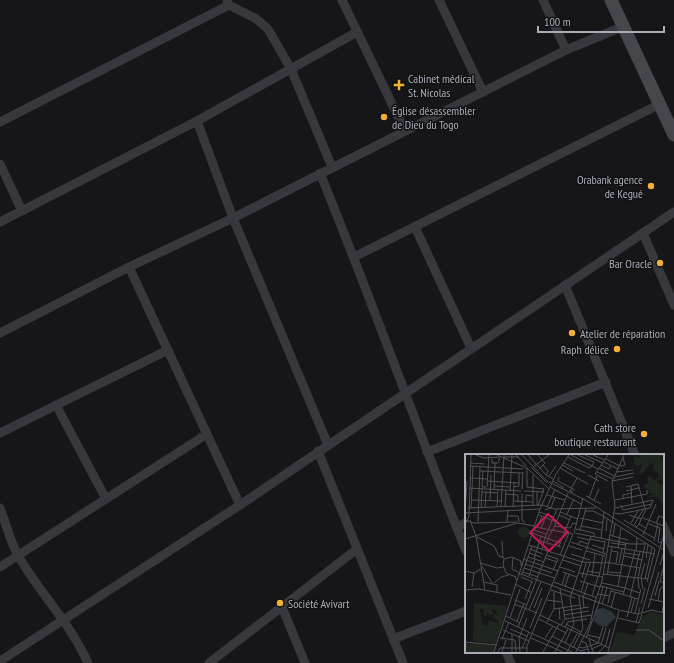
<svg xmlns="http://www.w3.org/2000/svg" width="674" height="663" viewBox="0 0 674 663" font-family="'PT Sans Narrow',sans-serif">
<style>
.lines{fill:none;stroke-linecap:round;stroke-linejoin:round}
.minor{stroke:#37383d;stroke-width:9}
.secondary{stroke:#45474d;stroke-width:13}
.poi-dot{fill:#f2b134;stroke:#111113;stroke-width:1.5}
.labels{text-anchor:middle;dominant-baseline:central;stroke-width:3;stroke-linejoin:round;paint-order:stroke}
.poi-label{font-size:12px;fill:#a8adb8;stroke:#111113;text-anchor:start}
.inset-road{fill:none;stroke:#505258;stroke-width:1}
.view{fill:#c2185b;fill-opacity:0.15;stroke:#c2185b;stroke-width:2}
.inset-edge{fill:none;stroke:#a8adb8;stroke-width:2}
</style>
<rect width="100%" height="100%" fill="#161618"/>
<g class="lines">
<g class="minor">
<path d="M227,0L229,5L255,18L268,29L291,69L332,167"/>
<path d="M342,0L405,131"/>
<path d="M439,0L483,92"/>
<path d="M543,0L566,50"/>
<path d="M197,121L233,218L328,445"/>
<path d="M0,122L229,5"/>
<path d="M0,164L22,211"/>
<path d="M320,173C371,298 416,425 466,551"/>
<path d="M0,222L197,121L357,32"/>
<path d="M415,227L471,348"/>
<path d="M643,233L674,305"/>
<path d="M354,257L660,104"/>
<path d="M129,267L240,505"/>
<path d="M565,285L635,455"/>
<path d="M0,333L129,267L233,218L566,50L622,27"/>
<path d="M56,405L106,499"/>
<path d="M0,433L168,350"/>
<path d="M318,451L403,663"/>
<path d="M427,452L606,382"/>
<path d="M0,508C6,523 10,543 19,557C41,595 69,621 88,663"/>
<path d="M663,525L674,552"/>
<path d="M456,527L466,523"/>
<path d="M0,567L207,434"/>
<path d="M282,607L305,663"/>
<path d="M663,638L674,633"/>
<path d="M393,639L466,611"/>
<path d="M506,652L511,663"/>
<path d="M0,661L240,505L674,212"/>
<path d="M209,663L357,549"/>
<path d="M598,663L626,652"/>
</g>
<path class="secondary" d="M611,0L674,135"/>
</g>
<g class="poi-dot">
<path d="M397 79h4v4h4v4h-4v4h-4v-4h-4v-4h4z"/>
<circle cx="384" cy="117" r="4"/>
<circle cx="651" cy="186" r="4"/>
<circle cx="660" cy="263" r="4"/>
<circle cx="572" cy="333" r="4"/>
<circle cx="617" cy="349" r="4"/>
<circle cx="644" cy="434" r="4"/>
<circle cx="280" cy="603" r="4"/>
</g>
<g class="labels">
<g class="poi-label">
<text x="408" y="78">Cabinet médical<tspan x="408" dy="14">St. Nicolas</tspan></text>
<text x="392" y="110">Église désassembler<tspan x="392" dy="14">de Dieu du Togo</tspan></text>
<text x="643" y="179" text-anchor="end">Orabank agence<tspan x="643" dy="14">de Kegué</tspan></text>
<text x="652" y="263" text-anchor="end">Bar Oracle</text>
<text x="580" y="333">Atelier de réparation</text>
<text x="609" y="349" text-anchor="end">Raph délice</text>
<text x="636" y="427" text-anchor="end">Cath store<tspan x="636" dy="14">boutique restaurant</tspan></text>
<text x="288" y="603">Société Avivart</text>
</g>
</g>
<g transform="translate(465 454)">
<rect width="199" height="199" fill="#161618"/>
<path d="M9,149L42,152L31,190L8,187ZM15,155H19L18,161L22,162V157L25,162L29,159L26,155L30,156L33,162L29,159L28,165L33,166L32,169L24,166L23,170L20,172L19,169L17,171ZM187,158L199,161V198H145L152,178L169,181L178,162ZM0,189L31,191L29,198H0Z" fill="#1e261f" fill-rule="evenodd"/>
<path d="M169,1L174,4L177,1H199V3L196,2L195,4L199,9V28L196,25L191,28L199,32V53L193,43H183L189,40L183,39L185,37L180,34L179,30H183V22L190,26L195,22L188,14L189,9L185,10L178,19L174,21L177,9L173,13L169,10Z" fill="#1e261f"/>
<path d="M53.5 78a5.5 5.5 0 1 1 11 0a5.5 5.5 0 1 1-11 0Z" fill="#1e261f"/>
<path d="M138,154L146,157L151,163L141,173L135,172L129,167L132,155Z" fill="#2c353c"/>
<path class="inset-road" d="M11,1L19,4L35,3M32,1L62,14L84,35M51,1L61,12M57,1L82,27L122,47L199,96M63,1L81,21L88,25M73,1L80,9L75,14M106,1L133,15M113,1L129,8L127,12M120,1L138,9M128,1L140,6M143,1L130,20L143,27M39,3H54M103,3L124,14L127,12M27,5V9H33L35,4M141,5L155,12L160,11L158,4M139,8L153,15M5,9L19,10M99,9L120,19M78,11L83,17L81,21M97,11L108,17M136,11L144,15L146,11M5,12L58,15M69,12L84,1M66,13L82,29M62,14V33L79,35L73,52M95,14L123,30M134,14L149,22M15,17L58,19M18,17L17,33H21M132,18L148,25M151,18L168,16M123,21L134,27M84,22L91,12M94,23L93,27L110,36M150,23L169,19M6,24L22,25M0,27L2,28L0,57M22,27L54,29M88,27L99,34M147,27L168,23M29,32L45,33M166,32L167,50M22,33L24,1M49,33L54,32V19M85,33L116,50M161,33L173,30L180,55M4,34L56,37M57,35L58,18M29,36L30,9M45,37L47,1M59,37L79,38M161,37L174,34M17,38L33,39M108,38L105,37L112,24M57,39V66L60,69M41,40L53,41V48M82,41L100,46M121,42L136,50M124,44L132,22M158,45V41L167,39M6,46L37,47M25,46L26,21M129,46L134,35M150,46L182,40V36M49,47L68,48M61,48V41L68,42M72,51V38M77,51L90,55L131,54M156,51L158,56L187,50M68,52V21M20,53L21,38M32,53L33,36M36,53L39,1M40,53L41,36M48,53L49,29M82,53L90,35M3,54L77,51M6,54L8,13M16,54L17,35M80,56L86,54L90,43M120,57H128L138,62M74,58L89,63M95,58L113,65M0,59L75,55M149,59L155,60L185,54L188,46L150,54M102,60L109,45M74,61L91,68M94,61L105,66M164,61L177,65M42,62H53L54,68M138,62L190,95L182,128M115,64L138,69M178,64L199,72M0,66L9,69L52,68M5,66L11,82L20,136M159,66L189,84M13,68L15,13M42,68L43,56M166,69L173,57M191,69L194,62L199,64M174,70L181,55M184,70L195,74L193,88L197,89M0,71L4,62L6,1M169,71L178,56M89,72L105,74L108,69L112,70M116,72L137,76M70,73L108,80M72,73L77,62M171,73L174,70L181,74M76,74L82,60M111,75L129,79V83M69,76L81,80M88,76L103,39M115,76L121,54M141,77L142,65M67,79L96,89M109,79L118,44M110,79L165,90H181M144,81L163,86M178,81L191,50M148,82L150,70M12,83L29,92L34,102L39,104M112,83L125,86M80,84L92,55M136,84L139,58M0,85L52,69L70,72M125,85L140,88M37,87L38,104M75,87L96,93M189,87L193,70M82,88L87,76M106,88L141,100M146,89L161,91M64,91L117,108L140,109M113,91L115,87L123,90M127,91L139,95M94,92L106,62M104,92L117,96M143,92L190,100M153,94L156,74M65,95L78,100M77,95L80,83M121,97L140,102M147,97L153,98L151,109M171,97L172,84M64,99L76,103M138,99L140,87M160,99L174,101M106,100L125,106M81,101L93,105M95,101L104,79M159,102L177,106M63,103L79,108M48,104L47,115L53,118M80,104L92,108M181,104L183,91M58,105L93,117M69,105L76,82M98,106L116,112M140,108L175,114M15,109L32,114L39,113M154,109L157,95M60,110L87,119M195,111L199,98M17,112L27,129M95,113L110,118M171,113L175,98M59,114L90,124M88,116L93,105M0,117L9,119L16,115M122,117L135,119M58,118L73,123M98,118L112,123M143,118L155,119M53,119L154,156L173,160L187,156L199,159M114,119L138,123M57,120L67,92M138,120L183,125M127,121L130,100M142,121L147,93M64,122L70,105M56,123L68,128M134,123L138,102M117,124L121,109M180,125L187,93M51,126V123L41,119L38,111L39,105L47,103L56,107V112M115,127L135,133M195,127L199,111M19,128L32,131V138M89,128L132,144M29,129L36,123L44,121M137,129L160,134M50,130L67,139M97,131L101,119M136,132L159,138M153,132L161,89M7,133L9,119M100,133L104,120M160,134L175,139M95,135L100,165L96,171M174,135L173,124L180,91M178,135L176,123L180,109M0,136L14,135L46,141M86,136L110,144M146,137L173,145M116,138L125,109M133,140L145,142M158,141L170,97M127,142L133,123M190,142L194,127L199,129M165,143L172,113M60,145L67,127M184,145L199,148L197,158M50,146L62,151M82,146L97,148M193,147L195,135L199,132M130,148L137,127L150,52L147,28L159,1M134,149L138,133M143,149L146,136M49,150L72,159M137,150L142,134M176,150L180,134M69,154L77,134M94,154L95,166M119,154L118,144L123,129M146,154L150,139M183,154L194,118M89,155L115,151M64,156L76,128M98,157L124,153M166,158L170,144M177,158L199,80M170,159L176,135M75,161L144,194M99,161L124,157M41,162L55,169M162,163L167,143M45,164L55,135M153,164L174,169L177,160M74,165L101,179M100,165L127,161M40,167L107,198M52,167L59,149M82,168L89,155V138M171,169L175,153M101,170L116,178M53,173L83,97M100,173L103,168L122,165M65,174L77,144M45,175L62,182M38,176L64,187M171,176H184L199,187M47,180V198M123,181L135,184M87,182L116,197L123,195M35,184L50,186L51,198M66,184L98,198M80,184L88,172M121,184L134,149M37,185L44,168M124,185L128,198M116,187L121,189L124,198M0,188L32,191M100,189L109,170L105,144L126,82M114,193L118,194L133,189L138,173M57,194L64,178M108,194L118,174L114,142M126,195L136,191L141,174M29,198L75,55L91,20L104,1M33,198L35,194H62M37,198L41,186M55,198L54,184L62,164M62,198V192L108,80M78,198L94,170M90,198L103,175M102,198L112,180M111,198L125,170L130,147M134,198L141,191L145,175M143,198L154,157"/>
<path class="view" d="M83,60L103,78L84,97L65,79Z"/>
<rect width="199" height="199" class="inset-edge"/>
</g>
<path d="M538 26v6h126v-6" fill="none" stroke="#a8adb8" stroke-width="2"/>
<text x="544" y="26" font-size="12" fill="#a8adb8" stroke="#111113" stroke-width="3" paint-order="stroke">100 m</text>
</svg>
